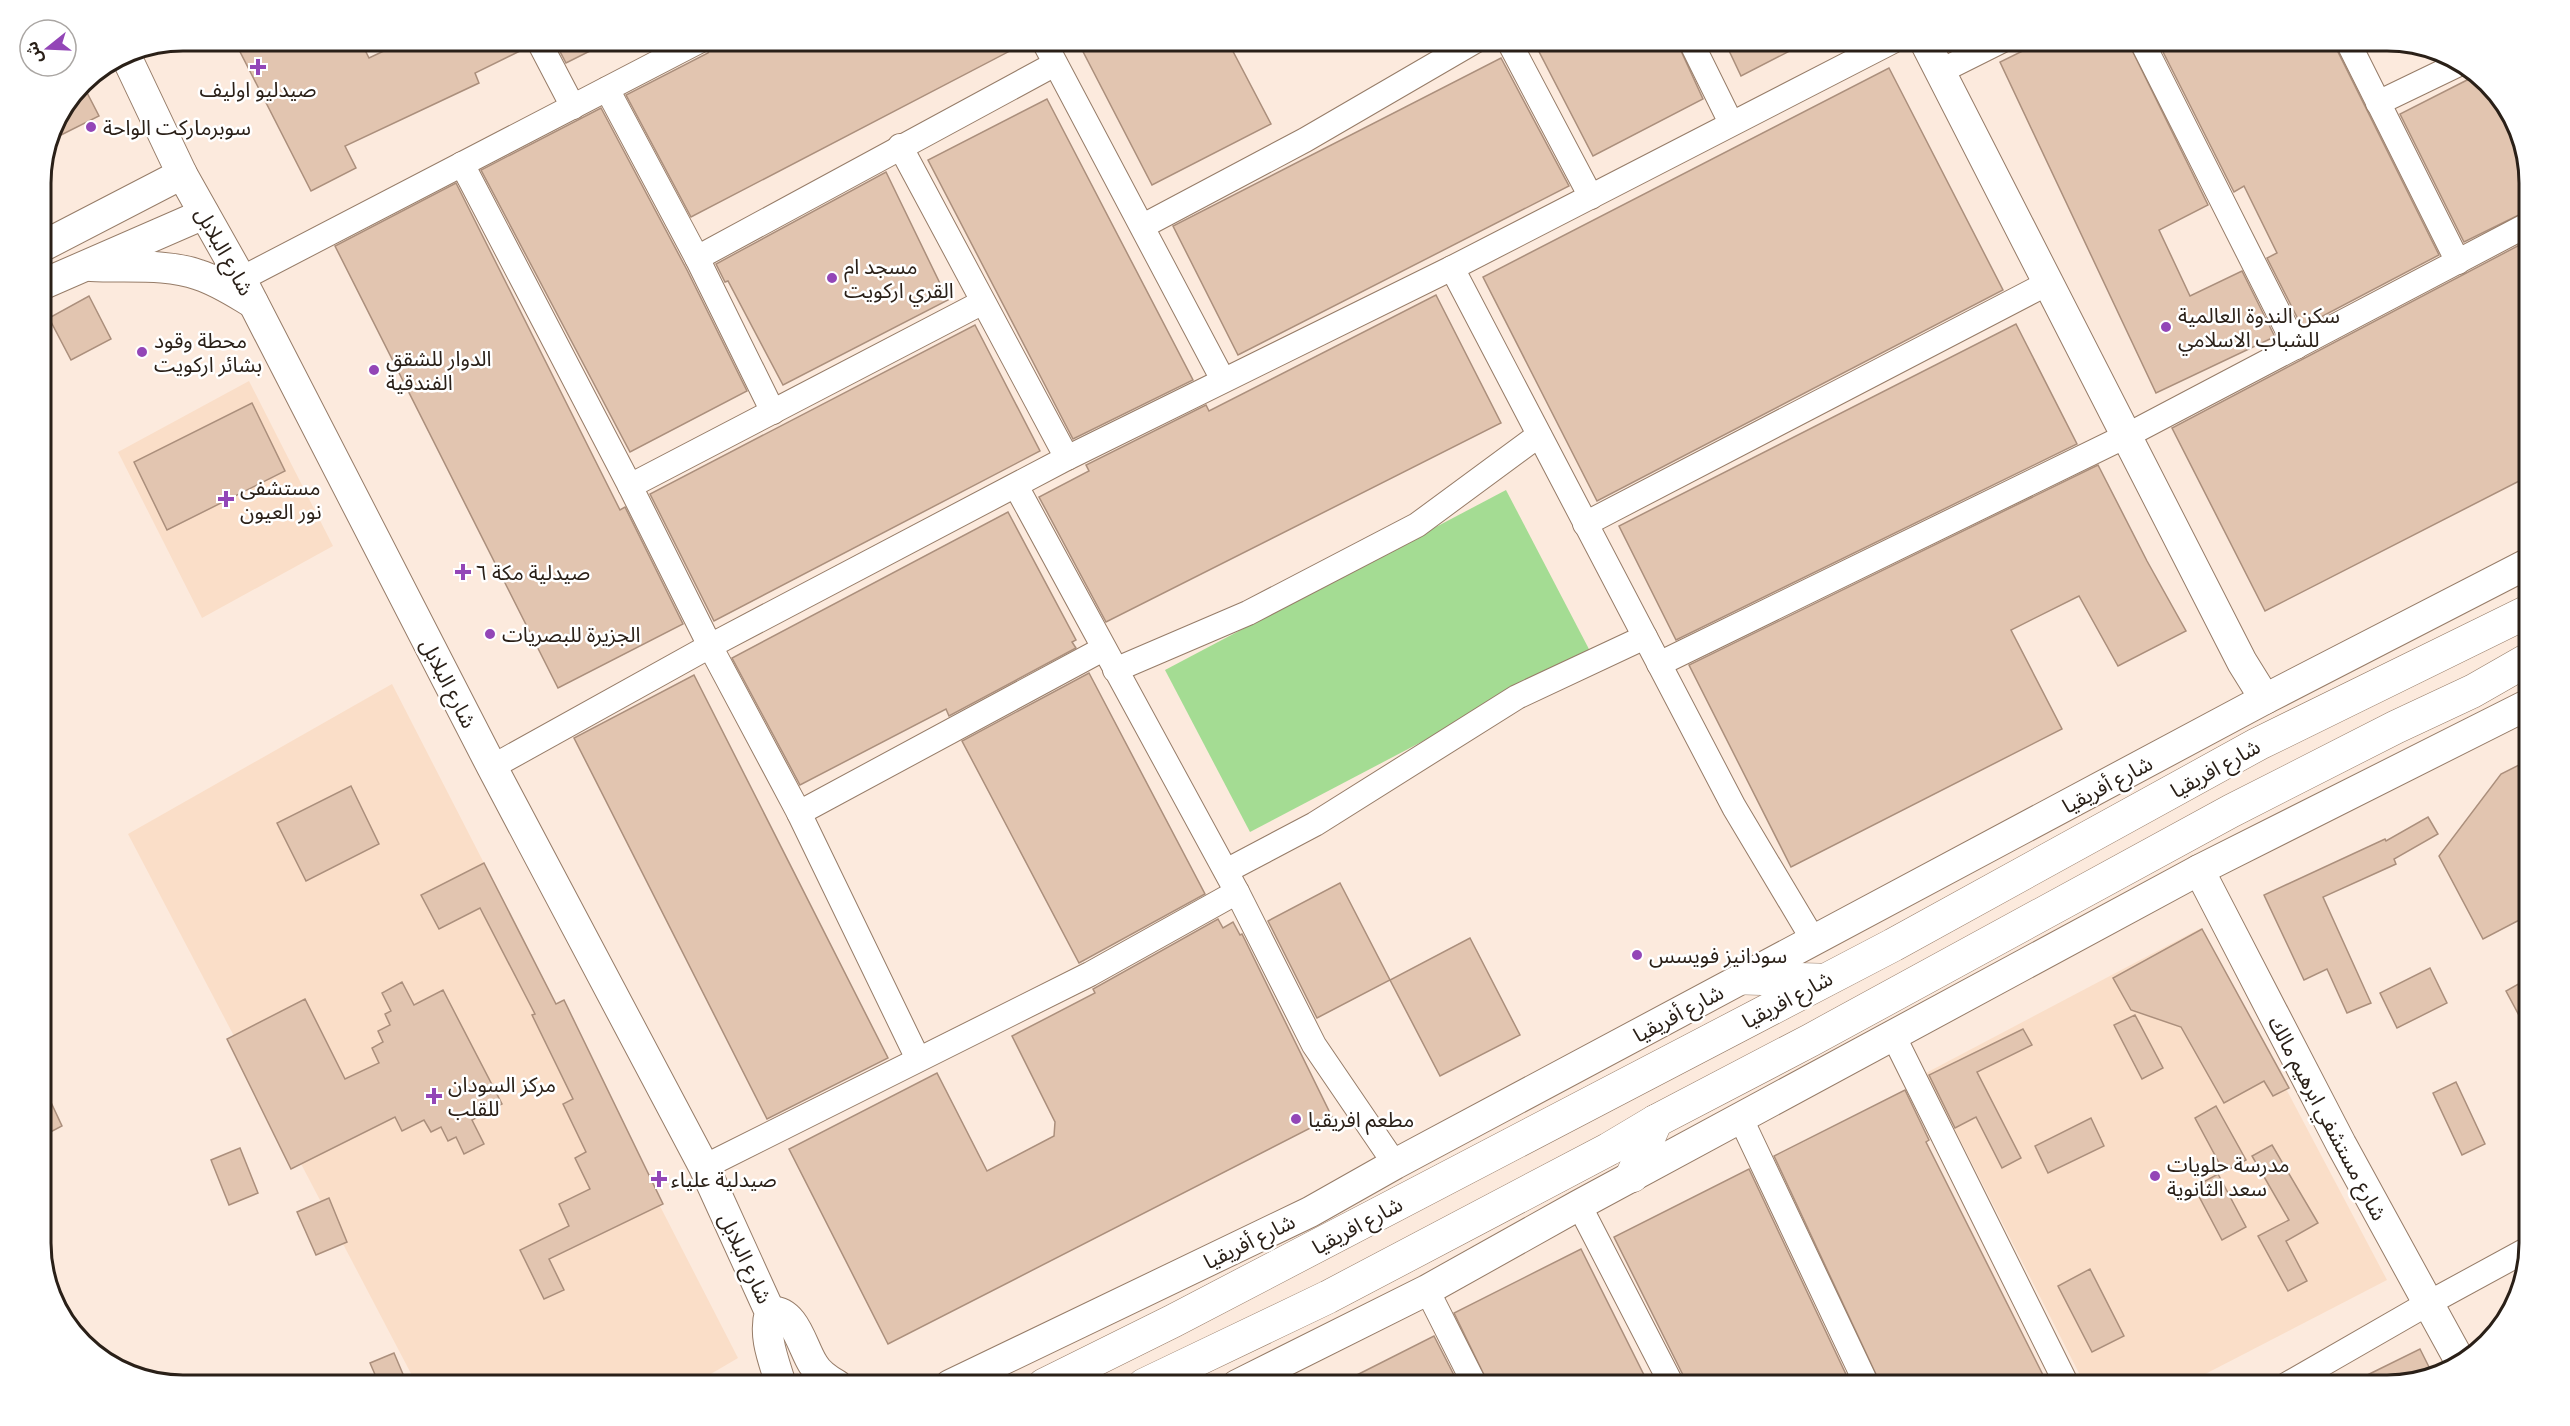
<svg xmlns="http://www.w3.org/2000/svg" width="2570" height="1426" viewBox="0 0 2570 1426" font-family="'IBM Plex Serif','Noto Sans Arabic',serif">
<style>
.built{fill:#fadec8}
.green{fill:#a4dc93}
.building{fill:#e2c5b0;stroke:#ab8f7c;stroke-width:1.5}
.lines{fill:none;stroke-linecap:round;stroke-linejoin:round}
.minor-casing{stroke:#967c68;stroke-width:26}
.tertiary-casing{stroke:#967c68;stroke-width:32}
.trunk-casing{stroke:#967c68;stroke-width:34}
.minor{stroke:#fff;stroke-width:24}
.tertiary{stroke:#fff;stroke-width:30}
.trunk{stroke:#fff;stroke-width:33}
.poi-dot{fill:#9346b7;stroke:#fff;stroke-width:2}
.labels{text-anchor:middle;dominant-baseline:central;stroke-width:5;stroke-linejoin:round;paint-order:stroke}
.poi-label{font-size:21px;fill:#2a2018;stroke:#fff;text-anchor:start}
.street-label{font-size:21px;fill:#2a2018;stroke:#fff}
.rim{fill:none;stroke:#2a2018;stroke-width:3}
</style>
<rect width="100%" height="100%" fill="#fceadd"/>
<g class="built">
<path d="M249,381L333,546L202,618L118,452Z"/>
<path d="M392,684L738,1358L692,1385H417L128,834Z"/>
<path d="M2201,928L2387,1280L2184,1385H2085L1926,1073Z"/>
</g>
<path class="green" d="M1506,490L1591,653L1250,832L1165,670Z"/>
<g class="building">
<path d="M234,40H360L369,58L407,40H524L526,48L475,73L479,83L345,146L356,168L311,191Z"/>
<path d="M554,40H612L566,63Z"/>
<path d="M720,40H1029V41L691,217L626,95L708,53L714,43Z"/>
<path d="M1077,40H1227L1271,124L1152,185Z"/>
<path d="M1533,40H1676L1703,99L1593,156Z"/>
<path d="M1724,40H1811L1741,76Z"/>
<path d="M2045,40H2127L2208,205L2159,230L2190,296L2242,271L2277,341L2274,342L2272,338L2156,393L2000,62Z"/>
<path d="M2157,40H2332L2439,255L2302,327L2267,258L2277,253L2244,186L2234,192Z"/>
<path d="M1501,58L1569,186L1238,355L1173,226Z"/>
<path d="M1889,68L2003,290L1597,501L1483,277Z"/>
<path d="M2475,76L2506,104L2529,174V210L2464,242L2400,114Z"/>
<path d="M82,83L99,116L49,141L52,128Z"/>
<path d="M1047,99L1193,380L1073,439L928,160Z"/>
<path d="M601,108L687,270L747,391L630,452L481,170Z"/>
<path d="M886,172L948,300L783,385L728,281L725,282L716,264Z"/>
<path d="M456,183L620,510L625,507L683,624L558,688L335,246Z"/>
<path d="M2529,240V476L2265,611L2172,428Z"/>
<path d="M1436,295L1501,423L1106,622L1039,497L1089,471L1086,465L1206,405L1209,411Z"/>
<path d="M89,296L111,339L71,360L49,318Z"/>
<path d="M2016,324L2077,444L1676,640L1619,526Z"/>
<path d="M975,325L1040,451L714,621L650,494Z"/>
<path d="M252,403L285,471L167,530L134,462Z"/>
<path d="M2098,465L2147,561L2186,631L2118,666L2079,596L2011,630L2062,729L1791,867L1689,665Z"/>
<path d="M1008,512L1076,640L1072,642L1076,648L949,716L946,709L800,785L732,658Z"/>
<path d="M1089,673L1205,894L1079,963L962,741Z"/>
<path d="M694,675L888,1058L767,1119L574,738Z"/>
<path d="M2529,760V915L2483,939L2439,856L2501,774Z"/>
<path d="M351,786L379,844L306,881L277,823Z"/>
<path d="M2428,817L2438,834L2394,859L2396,864L2323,897L2371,1003L2347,1013L2327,969L2304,980L2264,895L2385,839L2386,841Z"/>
<path d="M484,863L556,1004L564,1000L663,1204L549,1259L564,1290L544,1299L520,1250L569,1226L559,1204L590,1189L575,1158L586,1152L563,1104L573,1099L532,1015L535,1014L480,908L439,929L421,895Z"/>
<path d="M1340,883L1390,980L1317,1018L1268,921Z"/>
<path d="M1218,919L1223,928L1233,922L1240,935L1242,934L1332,1117L888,1344L789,1149L937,1073L987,1171L1054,1136L1055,1122L1012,1036L1095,993L1093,989Z"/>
<path d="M2202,929L2289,1088L2273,1096L2264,1081L2224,1103L2181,1027L2131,1010L2113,978Z"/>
<path d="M1470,938L1520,1035L1440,1076L1390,980Z"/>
<path d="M2430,968L2447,1003L2397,1028L2380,993Z"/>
<path d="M2529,978V1034L2506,991Z"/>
<path d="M402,982L414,1005L443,990L502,1104L472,1120L484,1144L464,1154L456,1137L448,1141L441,1127L431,1132L424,1120L402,1131L395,1117L291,1169L227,1039L305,999L345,1079L379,1063L372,1048L383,1042L378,1031L390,1025L385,1014L391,1011L382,993Z"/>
<path d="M2135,1015L2163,1068L2142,1079L2114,1025Z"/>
<path d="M2023,1029L2032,1045L1977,1072L2021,1158L2002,1168L1976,1117L1955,1128L1929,1075Z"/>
<path d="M41,1081L62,1126L41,1137Z"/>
<path d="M2456,1082L2485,1144L2462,1155L2433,1093Z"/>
<path d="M1905,1090L1929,1140L1926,1142L2048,1385H1881L1774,1156Z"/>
<path d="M2216,1106L2246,1160L2224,1172L2195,1118Z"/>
<path d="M2091,1118L2104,1146L2048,1173L2035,1146Z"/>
<path d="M2272,1145L2318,1223L2286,1241L2307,1281L2288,1291L2258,1236L2289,1220L2252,1156Z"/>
<path d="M240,1148L258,1193L229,1205L211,1160Z"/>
<path d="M1749,1169L1851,1385H1688L1614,1237Z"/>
<path d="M2218,1174L2246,1227L2222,1240L2194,1187Z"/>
<path d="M329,1198L347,1242L316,1255L297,1212Z"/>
<path d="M1581,1249L1649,1385H1489L1454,1313Z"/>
<path d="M2090,1269L2124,1336L2092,1352L2058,1286Z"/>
<path d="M1434,1336L1459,1385H1337Z"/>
<path d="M2420,1349L2432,1373L2387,1385H2347Z"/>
<path d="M394,1353L408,1386H380L370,1363Z"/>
</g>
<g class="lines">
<defs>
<g id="minor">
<path d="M538,40L573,107"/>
<path d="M1043,40L1223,380"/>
<path d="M1508,40L1591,197"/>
<path d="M1690,40L1731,123"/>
<path d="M2141,40L2296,347"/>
<path d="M2347,40L2458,262"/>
<path d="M1941,71L2003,40"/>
<path d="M607,89L697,258L773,412"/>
<path d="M2378,103L2461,63"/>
<path d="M900,146L1067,458"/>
<path d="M462,164L630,486L710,646L799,813L918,1059"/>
<path d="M1143,226L1305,140L1477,40"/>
<path d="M697,258L1055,64"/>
<path d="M1452,268L1734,807L1814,941"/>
<path d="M241,279L701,40"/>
<path d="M630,486L983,302"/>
<path d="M1016,486L1237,892L1314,1045L1395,1164"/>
<path d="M1585,524L2048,283"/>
<path d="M1659,664L2126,436L2529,224"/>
<path d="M1115,670L1248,613L1417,525L1539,435"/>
<path d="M492,767L710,646L1067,458L1452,268L1895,40"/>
<path d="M799,813L1103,649"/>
<path d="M1226,871L1315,824L1517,697L1645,637"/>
<path d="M1893,1035L2067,1385"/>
<path d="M1741,1119L1867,1385"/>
<path d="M704,1167L1090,974L1237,892"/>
<path d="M1579,1205L1672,1385"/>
<path d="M1427,1290L1475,1385"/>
<path d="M2286,1385L2427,1304L2528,1249"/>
</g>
<g id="tertiary">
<path d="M1924,40L2242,662L2265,699"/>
<path d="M125,54L182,174L241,279L492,767L704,1167L770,1312C763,1337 774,1361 781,1385"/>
<path d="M41,247L182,174"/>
<path d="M91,266C126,268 166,263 199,275C218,281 236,293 253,303"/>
<path d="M41,285L204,214"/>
<path d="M2199,870L2341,1144L2461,1363"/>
<path d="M770,1312C795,1309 802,1347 813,1364C818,1373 828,1380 837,1385"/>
<path d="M950,1385L1310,1212L1395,1164L2265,699L2529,563"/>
<path d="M1237,1385L1427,1290L1579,1205L2199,870L2529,704"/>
</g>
<g id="trunk">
<path d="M1744,978L1819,980"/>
<path d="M1632,1176L1656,1121"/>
<path d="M1044,1385L1173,1321L1893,945L2258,744L2529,611"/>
<path d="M1144,1385L1328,1297L1609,1149L1656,1121L1811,1040L2231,811L2396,727L2473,691L2529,659"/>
</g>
</defs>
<use href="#minor" class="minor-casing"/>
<use href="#tertiary" class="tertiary-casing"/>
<use href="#trunk" class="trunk-casing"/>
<use href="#minor" class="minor"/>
<use href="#tertiary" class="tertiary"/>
<use href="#trunk" class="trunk"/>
</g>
<g class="poi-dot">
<path d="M255 58h6v6h6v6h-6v6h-6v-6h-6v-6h6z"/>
<circle cx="91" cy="127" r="6"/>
<circle cx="832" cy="278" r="6"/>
<circle cx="2166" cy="327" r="6"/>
<circle cx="142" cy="352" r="6"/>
<circle cx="374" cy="370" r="6"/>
<path d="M223 490h6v6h6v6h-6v6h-6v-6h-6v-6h6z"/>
<path d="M460 563h6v6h6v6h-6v6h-6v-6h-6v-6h6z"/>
<circle cx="490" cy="634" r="6"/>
<circle cx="1637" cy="955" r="6"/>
<path d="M431 1087h6v6h6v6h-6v6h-6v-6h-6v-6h6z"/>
<circle cx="1296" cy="1119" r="6"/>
<circle cx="2155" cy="1176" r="6"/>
<path d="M656 1170h6v6h6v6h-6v6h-6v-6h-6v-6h6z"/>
</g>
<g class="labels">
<g class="poi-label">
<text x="258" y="89" text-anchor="middle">صيدليو اوليف</text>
<text x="103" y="127">سوبرماركت الواحة</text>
<text x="844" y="266">مسجد ام<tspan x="844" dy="24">القري اركويت</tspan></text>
<text x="2178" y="315">سكن الندوة العالمية<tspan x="2178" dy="24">للشباب الاسلامي</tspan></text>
<text x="154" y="340">محطة وقود<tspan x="154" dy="24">بشائر اركويت</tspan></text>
<text x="386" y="358">الدوار للشقق<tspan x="386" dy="24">الفندقية</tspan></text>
<text x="240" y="487">مستشفى<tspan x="240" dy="24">نور العيون</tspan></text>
<text x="475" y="572">صيدلية مكة ٦</text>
<text x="502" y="634">الجزيرة للبصريات</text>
<text x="1649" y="955">سودانيز فويسس</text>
<text x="448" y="1084">مركز السودان<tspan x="448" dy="24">للقلب</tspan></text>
<text x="1308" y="1119">مطعم افريقيا</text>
<text x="2167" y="1164">مدرسة حلويات<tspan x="2167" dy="24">سعد الثانوية</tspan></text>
<text x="671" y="1179">صيدلية علياء</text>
</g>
<g class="street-label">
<text transform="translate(225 251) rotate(61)">شارع البلابل</text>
<text transform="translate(449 683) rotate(63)">شارع البلابل</text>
<text transform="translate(2215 768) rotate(-29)">شارع افريقيا</text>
<text transform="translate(2107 784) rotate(-28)">شارع أفريقيا</text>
<text transform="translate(1787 999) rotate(-28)">شارع افريقيا</text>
<text transform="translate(1678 1013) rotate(-28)">شارع أفريقيا</text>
<text transform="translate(2328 1118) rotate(62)">شارع مستشفي ابرهيم مالك</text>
<text transform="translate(1357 1225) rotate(-28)">شارع افريقيا</text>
<text transform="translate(1249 1241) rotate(-26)">شارع أفريقيا</text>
<text transform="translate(746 1258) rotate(65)">شارع البلابل</text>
</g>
</g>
<path d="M0 0H2570V1426H0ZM183 51H2387A132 132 0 0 1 2519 183V1243A132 132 0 0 1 2387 1375H183A132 132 0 0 1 51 1243V183A132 132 0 0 1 183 51Z" fill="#fff" fill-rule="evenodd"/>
<path class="rim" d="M183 51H2387A132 132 0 0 1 2519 183V1243A132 132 0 0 1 2387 1375H183A132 132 0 0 1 51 1243V183A132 132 0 0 1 183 51Z"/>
<g transform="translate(48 48) rotate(252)"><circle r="28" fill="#ffffff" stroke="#aaa6a3" stroke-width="1.5"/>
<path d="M0-4.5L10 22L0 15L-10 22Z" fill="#9346b7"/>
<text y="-9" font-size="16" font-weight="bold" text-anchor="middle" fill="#2a2018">ش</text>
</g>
</svg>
